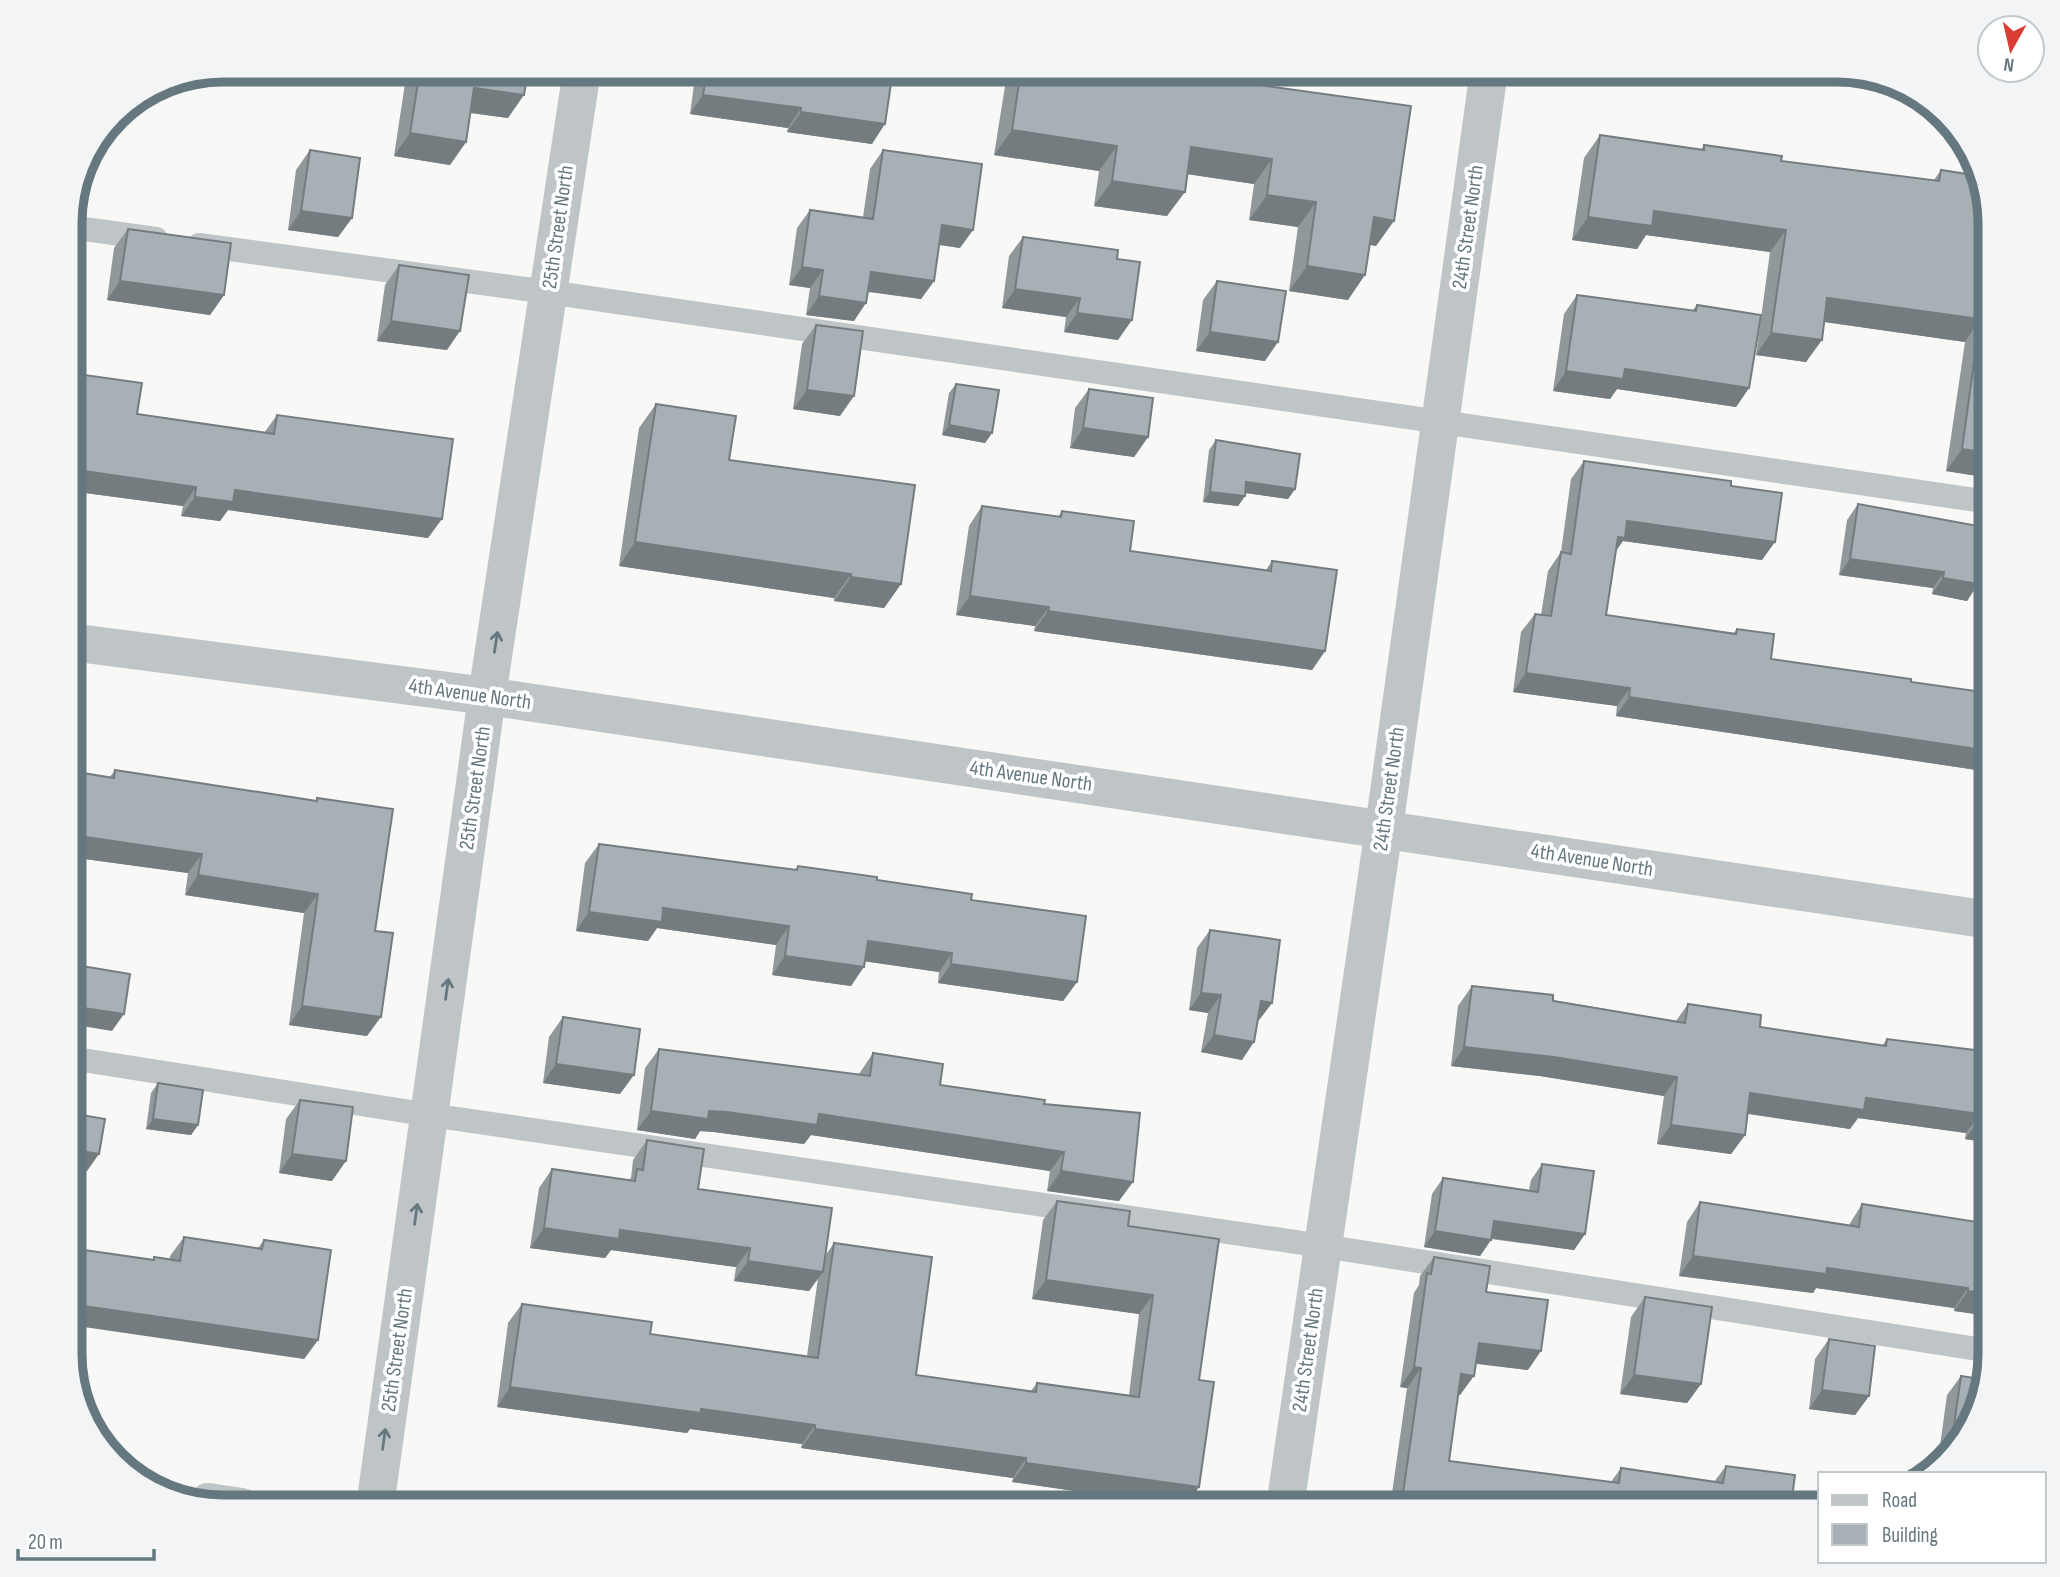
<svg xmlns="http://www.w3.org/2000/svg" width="2060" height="1577" viewBox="0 0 2060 1577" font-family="'Sofia Sans Condensed',sans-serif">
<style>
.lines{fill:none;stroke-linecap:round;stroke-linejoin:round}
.service{stroke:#bfc5c7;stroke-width:24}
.minor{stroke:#bfc5c7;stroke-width:38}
.tertiary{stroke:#bfc5c7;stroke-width:38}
.wall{fill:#90989c}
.shaded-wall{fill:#757c7f}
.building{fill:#a7b1b5;stroke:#757c7f;stroke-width:2}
.oneway{stroke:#65787f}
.labels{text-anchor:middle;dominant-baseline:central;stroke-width:7;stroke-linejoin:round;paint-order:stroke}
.street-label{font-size:21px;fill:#65787f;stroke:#fff}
.rim{fill:none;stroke:#65787f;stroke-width:9}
</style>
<rect width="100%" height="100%" fill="#f8f8f6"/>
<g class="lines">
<g class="service">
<path d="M70,227L156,239"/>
<path d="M199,245L548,292L1990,502"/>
<path d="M70,1058L430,1115L1323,1246L1990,1351"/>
</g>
<g class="minor">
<path d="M70,642L487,696L1990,920"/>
<path d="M208,1502L242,1507"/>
<path d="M1285,1507L1384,828L1489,70"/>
</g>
<path class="tertiary" d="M375,1507L487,696L582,70"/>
</g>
<g class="wall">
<path d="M407,70H528L508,118L470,113L466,142L450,165L394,156Z"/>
<path d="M696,70H893L872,144L787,132L788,128L690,114Z"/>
<path d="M1013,70H1202L1201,77L1376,246L1370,245L1348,300L1289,291L1298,227L1249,220L1254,184L1187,174L1167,216L1094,206L1099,171L994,155L1006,80Z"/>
<path d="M1600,135L1701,150L1704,145L1781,161L1934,180L1941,170L1990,223V478L1946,471L1965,342L1824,322L1806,362L1756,355L1770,252L1646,235L1637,249L1572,240L1584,158Z"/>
<path d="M310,150L352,218L338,237L288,230L296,170Z"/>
<path d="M883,150L960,248L939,245L934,281L921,299L868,292L854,321L806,315L810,288L789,285L797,228L810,210L863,217L870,169Z"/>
<path d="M128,229L224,295L210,315L107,300L114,248Z"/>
<path d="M1023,237L1117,259L1118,340L1064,332L1066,317L1002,308L1009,256Z"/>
<path d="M399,265L447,350L377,341L385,285Z"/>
<path d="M1217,281L1265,361L1196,351L1203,300Z"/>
<path d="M1577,295L1692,311L1697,305L1749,388L1736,407L1617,389L1610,399L1553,391L1564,314Z"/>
<path d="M816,325L840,416L793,409L802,344Z"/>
<path d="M70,373L137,414L264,433L277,415L428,538L228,510L220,521L181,516L183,506L70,491Z"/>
<path d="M956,384L992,433L985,443L942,435L949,393Z"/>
<path d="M1089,389L1148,437L1134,457L1070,448L1075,408Z"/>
<path d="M656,404L729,460L901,584L884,608L834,601V598L619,566L639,428Z"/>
<path d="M1216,440L1295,489L1288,499L1245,493V496L1238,506L1203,502L1209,450Z"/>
<path d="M1584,461L1731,486L1762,560L1623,541L1616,551L1606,615L1734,633L1737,629L1771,659L1911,682L1990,693V772L1616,716L1617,706L1513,692L1521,632L1535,614L1541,615L1548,571L1561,552L1571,479Z"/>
<path d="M1858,504L1978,584L1967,601L1932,594L1933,588L1839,575L1847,520Z"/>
<path d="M982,506L1058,517L1062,511L1130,551L1266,570L1272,561L1325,651L1312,670L1034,631L1035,626L956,615L969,526Z"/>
<path d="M115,770L315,801L317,798L375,931L367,1036L289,1025L304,913L185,895L188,873L70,857V771L110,777Z"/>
<path d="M599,844L795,870L798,866L877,880L971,900L1077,982L1063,1001L938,983L939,972L865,961L851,986L772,975L776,945L657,928L648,941L576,931L585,863Z"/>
<path d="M1210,930L1272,1003L1259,1020H1258L1242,1060L1201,1052L1208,1013L1189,1010L1197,948Z"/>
<path d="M1472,986L1676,1021L1688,1004L1760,1027L1882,1046L1887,1039L1990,1052V1143L1965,1139L1966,1133L1858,1118L1850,1129L1748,1114L1745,1135L1731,1154L1657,1144L1664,1096L1540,1076L1451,1066L1458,1006Z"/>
<path d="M563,1017L620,1094L543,1083L549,1037Z"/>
<path d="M659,1049L859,1074L873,1053L940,1085L1044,1104L1119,1201L1047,1191L1050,1171L811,1135L804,1144L714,1132L700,1131L695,1139L637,1130L645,1068Z"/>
<path d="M158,1083L198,1125L191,1135L146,1129L151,1093Z"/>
<path d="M300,1100L332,1181L279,1173L286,1119Z"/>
<path d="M647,1140L698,1189L825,1256L834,1243L916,1375L1031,1391L1037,1383L1129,1395L1139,1314L1032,1299L1043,1220L1057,1201L1128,1226L1199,1380L1186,1507L1012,1482L1013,1478L801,1448L802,1444L690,1429L687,1433L497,1407L508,1323L522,1304L650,1334L807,1356L818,1278L809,1291L734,1281L736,1267L611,1250L605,1258L530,1248L539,1188L552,1169L629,1180L631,1178L633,1160Z"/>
<path d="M1542,1164L1585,1234L1574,1250L1491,1239L1480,1256L1424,1247L1432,1194L1443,1178L1529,1190L1531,1180Z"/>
<path d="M1700,1202L1849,1225L1862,1204L1990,1224V1316L1954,1311V1308L1816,1288L1813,1293L1679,1276L1687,1222Z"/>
<path d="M184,1237L258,1248L264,1240L318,1340L304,1359L152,1260L154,1257L170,1259V1256Z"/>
<path d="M1434,1257L1486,1292L1528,1370L1476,1364L1460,1395H1458L1449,1461L1611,1482L1621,1468L1714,1482L1726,1466L1792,1498L1820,1507H1390L1407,1388L1400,1387L1414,1293L1419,1285L1420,1276Z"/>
<path d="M1645,1297L1701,1384L1687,1403L1620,1394L1631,1317Z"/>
<path d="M1829,1339L1869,1396L1855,1415L1809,1409L1815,1359Z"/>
<path d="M1961,1376L1958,1447L1950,1454L1939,1453L1947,1395Z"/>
</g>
<g class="shaded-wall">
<path d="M474,88L524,95L508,118L458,111Z"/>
<path d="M703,95L801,108L788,128L690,114Z"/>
<path d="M801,112L885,124L872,144L787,132Z"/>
<path d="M1012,130L1117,146L1099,171L994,155Z"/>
<path d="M410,133L466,142L450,165L394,156Z"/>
<path d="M1191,147L1272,159L1254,184L1173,172Z"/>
<path d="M1112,181L1185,192L1167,216L1094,206Z"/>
<path d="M1267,195L1316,202L1298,227L1249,220Z"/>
<path d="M301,211L352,218L338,237L288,230Z"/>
<path d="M1654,211L1786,230L1770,252L1646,235L1637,249L1572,240L1588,217Z"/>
<path d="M1374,217L1394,221L1376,246L1356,242Z"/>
<path d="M942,225L973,230L960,248L929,243Z"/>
<path d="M1307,266L1365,275L1348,300L1289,291Z"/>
<path d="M802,267L823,270L810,288L789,285Z"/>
<path d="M871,272L934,281L921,299L858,290Z"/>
<path d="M120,281L224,295L210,315L107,300Z"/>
<path d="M1015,289L1080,298L1066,317L1002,308Z"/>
<path d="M819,296L866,303L854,321L806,315Z"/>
<path d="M1827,298L1980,319L1965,342L1811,320Z"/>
<path d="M1077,313L1132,320L1118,340L1064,332Z"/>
<path d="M391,321L460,331L447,350L377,341Z"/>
<path d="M1210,332L1278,342L1265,361L1196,351Z"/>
<path d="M1771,333L1822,340L1806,362L1756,355Z"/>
<path d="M1625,369L1749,388L1736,407L1617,389L1610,399L1553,391L1566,371Z"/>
<path d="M807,390L854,396L840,416L793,409Z"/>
<path d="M949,425L992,433L985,443L942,435Z"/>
<path d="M1083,428L1148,437L1134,457L1070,448Z"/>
<path d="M1962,449L1990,453V478L1946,471Z"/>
<path d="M70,469L196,487L183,506L70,491Z"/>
<path d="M1246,482L1295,489L1288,499L1239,492Z"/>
<path d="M235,490L442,519L428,538L228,510L220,521L181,516L195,497Z"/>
<path d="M1210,492L1245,496L1238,506L1203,502Z"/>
<path d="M1627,521L1775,542L1762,560L1623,541L1611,557L1605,556Z"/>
<path d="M635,542L851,574L834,598L619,566Z"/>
<path d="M1850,559L1944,572L1933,588L1839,575Z"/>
<path d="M851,577L901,584L884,608L834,601Z"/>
<path d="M1943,578L1978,584L1967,601L1932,594Z"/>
<path d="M970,596L1049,607L1035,626L956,615Z"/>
<path d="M1048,611L1325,651L1312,670L1034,631Z"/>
<path d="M1526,673L1630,688L1617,706L1513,692Z"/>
<path d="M1629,697L1990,751V772L1616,716Z"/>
<path d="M78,836L202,854L188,873L70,857V845Z"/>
<path d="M198,875L318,894L304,913L185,895Z"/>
<path d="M663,908L789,926L776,945L657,928L648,941L576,931L589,912Z"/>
<path d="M868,941L952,953L939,972L855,960Z"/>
<path d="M785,956L864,967L851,986L772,975Z"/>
<path d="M951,964L1077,982L1063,1001L938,983Z"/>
<path d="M1201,993L1221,995L1208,1013L1189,1010Z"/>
<path d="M1261,1001L1272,1003L1259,1020L1249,1018Z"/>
<path d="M70,1006L124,1014L112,1031L70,1024Z"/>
<path d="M302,1006L381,1017L367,1036L289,1025Z"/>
<path d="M1214,1035L1254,1042L1242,1060L1201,1052Z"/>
<path d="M1464,1047L1554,1057L1677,1077L1664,1096L1540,1076L1451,1066Z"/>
<path d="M556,1064L634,1075L620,1094L543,1083Z"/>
<path d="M1750,1093L1866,1098L1980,1114L1966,1133L1858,1118L1850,1129L1737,1112Z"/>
<path d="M651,1111L819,1114L1064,1152L1050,1171L811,1135L804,1144L714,1132L700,1131L695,1139L637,1130Z"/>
<path d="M153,1119L198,1125L191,1135L146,1129Z"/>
<path d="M1979,1120L1990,1121V1143L1965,1139Z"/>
<path d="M1671,1125L1745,1135L1731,1154L1657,1144Z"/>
<path d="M70,1149L99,1154L87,1171L70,1168Z"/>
<path d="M292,1154L346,1161L332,1181L279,1173Z"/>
<path d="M1061,1171L1133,1182L1119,1201L1047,1191Z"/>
<path d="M1494,1221L1585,1234L1574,1250L1483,1237Z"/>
<path d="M544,1228L620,1230L750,1248L736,1267L611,1250L605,1258L530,1248Z"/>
<path d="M1435,1231L1491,1240L1480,1256L1424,1247Z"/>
<path d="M1693,1256L1827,1268L1968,1288L1954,1308L1816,1288L1813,1293L1679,1276Z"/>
<path d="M748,1261L823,1272L809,1291L734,1281Z"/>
<path d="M1046,1280L1153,1295L1139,1314L1032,1299Z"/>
<path d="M1968,1291L1990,1294V1316L1954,1311Z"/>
<path d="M70,1304L318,1340L304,1359L70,1325Z"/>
<path d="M1479,1343L1541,1351L1528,1370L1465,1362Z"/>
<path d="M1414,1367L1421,1368L1407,1388L1400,1387Z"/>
<path d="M1461,1374L1474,1376L1460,1395L1448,1393Z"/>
<path d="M1634,1375L1701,1384L1687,1403L1620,1394Z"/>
<path d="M510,1387L701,1409L815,1425L802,1444L690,1429L687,1433L497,1407Z"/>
<path d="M1822,1390L1869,1396L1855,1415L1809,1409Z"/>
<path d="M815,1429L1026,1458L1013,1478L801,1448Z"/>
<path d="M1953,1433L1962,1434L1958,1447L1950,1454L1939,1453Z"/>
<path d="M1026,1463L1199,1487L1186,1507L1012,1482Z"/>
</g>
<g class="building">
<path d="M420,70H528L524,95L474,88L466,142L410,133Z"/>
<path d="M707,70H893L885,124L801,112V108L703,95Z"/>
<path d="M1021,70H1120L1127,71L1128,70H1202L1201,77L1411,106L1394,221L1374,217L1365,275L1307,266L1316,202L1267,195L1272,159L1191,147L1185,192L1112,181L1117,146L1012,130Z"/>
<path d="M1600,135L1704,150V145L1782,156L1781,161L1939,181L1941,170L1979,176L1990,223V453L1962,449L1980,319L1827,298L1822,340L1771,333L1786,230L1654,211L1652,226L1588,217Z"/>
<path d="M310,150L360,158L352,218L301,211Z"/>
<path d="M883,150L982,164L973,230L942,225L934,281L871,272L866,303L819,296L823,270L802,267L810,210L873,219Z"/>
<path d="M128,229L231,243L224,295L120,281Z"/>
<path d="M1023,237L1118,250L1117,259L1140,262L1132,320L1077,313L1080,298L1015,289Z"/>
<path d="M399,265L469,275L460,331L391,321Z"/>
<path d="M1217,281L1286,291L1278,342L1210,332Z"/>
<path d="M1577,295L1696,311L1697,305L1761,315L1749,388L1625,369L1623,379L1566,371Z"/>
<path d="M816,325L863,331L854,396L807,390Z"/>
<path d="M70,373L142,383L137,414L274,434L277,415L453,439L442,519L235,490L233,502L195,497L196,487L70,469Z"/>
<path d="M956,384L999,390L992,433L949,425Z"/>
<path d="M1089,389L1153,398L1148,437L1083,428Z"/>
<path d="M656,404L736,416L729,460L915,485L901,584L851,577V574L635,542Z"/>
<path d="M1216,440L1300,454L1295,489L1246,482L1245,496L1210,492Z"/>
<path d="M1584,461L1731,481V486L1782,493L1775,542L1627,521L1625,538L1618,537L1606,615L1736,634L1737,629L1774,634L1771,659L1911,679V682L1990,693V751L1629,697L1630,688L1526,673L1535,614L1551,616L1561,552L1571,554Z"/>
<path d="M1858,504L1989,528L1978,584L1943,578L1944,572L1850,559Z"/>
<path d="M982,506L1061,517L1062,511L1134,521L1130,551L1271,571L1272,561L1337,570L1325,651L1048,611L1049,607L970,596Z"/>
<path d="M115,770L317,801V798L393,809L375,931L393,933L381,1017L302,1006L318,894L198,875L202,854L78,836L76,846L70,845V771L114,778Z"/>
<path d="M599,844L797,870L798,866L877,877V880L972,894L971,900L1086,916L1077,982L951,964L952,953L868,941L864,967L785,956L789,926L663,908L662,922L589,912Z"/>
<path d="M1210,930L1280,940L1272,1003L1261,1001L1254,1042L1214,1035L1221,995L1201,993Z"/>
<path d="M70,964L130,974L124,1014L70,1006Z"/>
<path d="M1472,986L1553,995V1001L1685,1023L1688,1004L1761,1015L1760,1027L1886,1046L1887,1039L1990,1052V1121L1979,1120L1980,1114L1866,1098L1864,1110L1750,1093L1745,1135L1671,1125L1677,1077L1554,1057L1464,1047Z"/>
<path d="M563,1017L640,1029L634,1075L556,1064Z"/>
<path d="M659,1049L870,1076L873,1053L943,1064L940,1085L1045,1100L1044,1104L1140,1113L1133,1182L1061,1171L1064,1152L819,1114L817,1125L727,1112L709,1111L708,1119L651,1111Z"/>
<path d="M158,1083L203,1090L198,1125L153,1119Z"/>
<path d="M300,1100L353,1107L346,1161L292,1154Z"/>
<path d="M70,1113L105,1119L99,1154L70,1149Z"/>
<path d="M647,1140L704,1149L698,1189L832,1208L823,1272L748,1261L750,1248L620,1230L619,1239L544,1228L552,1169L635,1181L637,1169L643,1170Z"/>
<path d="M1542,1164L1594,1171L1585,1234L1494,1221L1491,1240L1435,1231L1443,1178L1538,1192Z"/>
<path d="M1057,1201L1130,1211L1128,1226L1219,1239L1199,1380L1214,1382L1199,1487L1026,1463V1458L815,1429V1425L701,1409V1413L510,1387L522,1304L652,1322L650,1334L818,1358L834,1243L932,1257L916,1375L1036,1392L1037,1383L1139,1397L1153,1295L1046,1280Z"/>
<path d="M1700,1202L1859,1227L1862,1204L1990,1224V1294L1968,1291V1288L1827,1268L1826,1274L1693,1256Z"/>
<path d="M184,1237L262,1249L264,1240L331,1250L318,1340L70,1304V1248L154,1260V1257L180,1261Z"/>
<path d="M1434,1257L1490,1266L1486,1292L1548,1300L1541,1351L1479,1343L1474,1376L1461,1374L1449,1461L1619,1483L1621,1468L1723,1483L1726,1466L1795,1475L1792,1498L1820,1502V1507H1401L1421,1368L1414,1367L1427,1273L1431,1274Z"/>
<path d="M1645,1297L1712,1307L1701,1384L1634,1375Z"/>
<path d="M1829,1339L1875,1346L1869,1396L1822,1390Z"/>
<path d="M1961,1376L1981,1379L1962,1434L1953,1433Z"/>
</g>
<defs><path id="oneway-shaft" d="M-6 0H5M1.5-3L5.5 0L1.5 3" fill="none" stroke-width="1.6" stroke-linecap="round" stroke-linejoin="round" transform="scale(1.75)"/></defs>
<g class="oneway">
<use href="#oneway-shaft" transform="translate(496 642) rotate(-81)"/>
<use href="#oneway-shaft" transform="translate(447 989) rotate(-82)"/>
<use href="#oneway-shaft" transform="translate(416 1214) rotate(-82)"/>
<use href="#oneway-shaft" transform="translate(384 1439) rotate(-82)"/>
</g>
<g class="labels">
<g class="street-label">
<text transform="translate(558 227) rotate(-82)">25th Street North</text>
<text transform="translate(1468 227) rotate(-82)">24th Street North</text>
<text transform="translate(470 694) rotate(8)">4th Avenue North</text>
<text transform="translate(1031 776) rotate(8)">4th Avenue North</text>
<text transform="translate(475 788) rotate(-82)">25th Street North</text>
<text transform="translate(1389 789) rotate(-82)">24th Street North</text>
<text transform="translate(1592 860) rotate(9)">4th Avenue North</text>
<text transform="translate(397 1350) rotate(-82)">25th Street North</text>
<text transform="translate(1308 1350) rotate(-82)">24th Street North</text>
</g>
</g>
<path d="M0 0H2060V1577H0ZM223 82H1837A141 141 0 0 1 1978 223V1354A141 141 0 0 1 1837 1495H223A141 141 0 0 1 82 1354V223A141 141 0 0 1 223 82Z" fill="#f3f4f5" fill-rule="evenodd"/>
<path class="rim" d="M223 82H1837A141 141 0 0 1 1978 223V1354A141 141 0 0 1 1837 1495H223A141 141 0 0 1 82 1354V223A141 141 0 0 1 223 82Z"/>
<rect x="1818" y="1472" width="228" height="91" fill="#ffffff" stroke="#c1c9cc" stroke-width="2"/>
<rect x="1832" y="1495" width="35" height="10" fill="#bfc5c7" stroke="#c1c9cc" stroke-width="2"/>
<text x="1882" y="1507" font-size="21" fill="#65787f">Road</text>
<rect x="1832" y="1524" width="35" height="21" fill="#a7b1b5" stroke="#c1c9cc" stroke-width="2"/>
<text x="1882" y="1542" font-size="21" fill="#65787f">Building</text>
<g transform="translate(2011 49) rotate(188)"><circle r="33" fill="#ffffff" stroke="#c1c9cc" stroke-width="2"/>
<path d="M0-5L12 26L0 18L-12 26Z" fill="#da3d34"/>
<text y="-10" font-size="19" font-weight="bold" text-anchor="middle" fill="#65787f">N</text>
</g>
<path d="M18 1549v10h136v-10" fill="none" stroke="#65787f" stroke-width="3.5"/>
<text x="28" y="1549" font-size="21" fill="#65787f" stroke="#ffffff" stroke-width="5" paint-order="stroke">20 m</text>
</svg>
